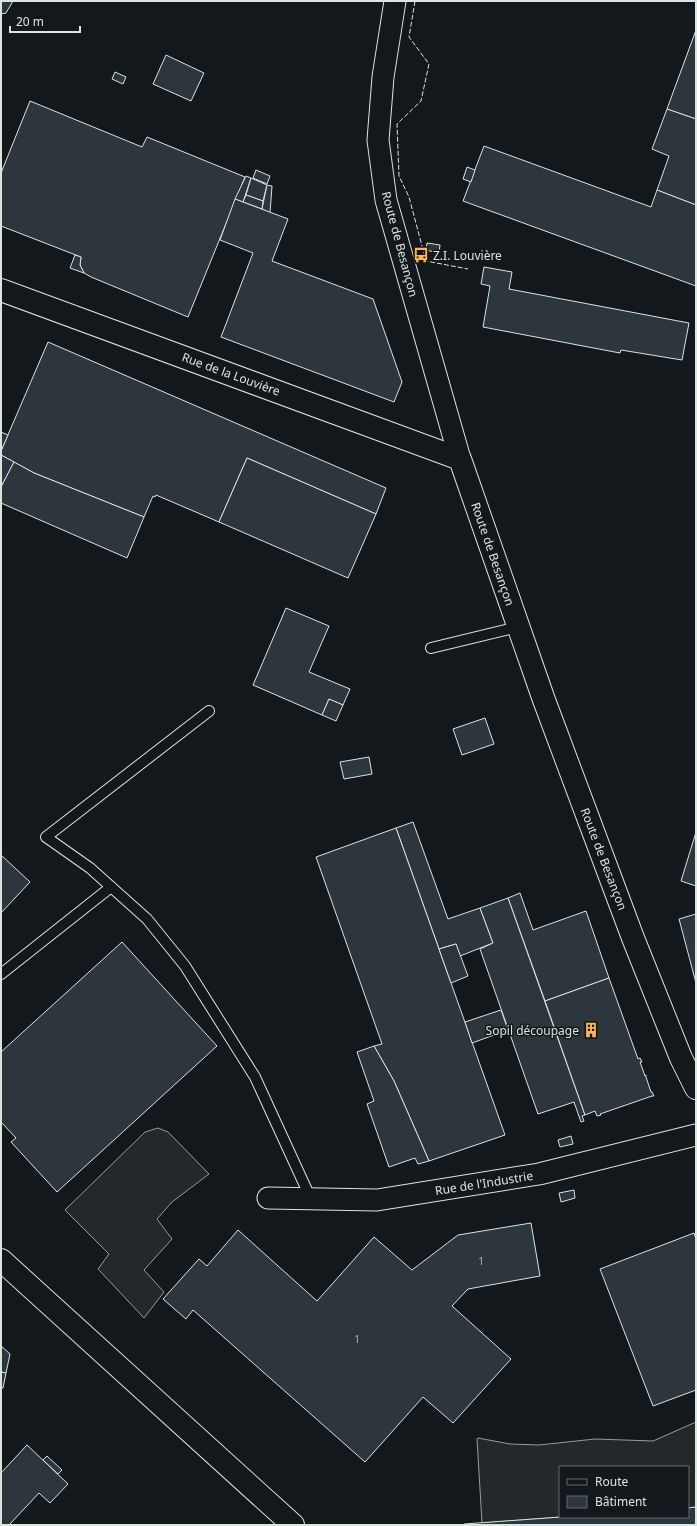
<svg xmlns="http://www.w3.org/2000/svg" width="697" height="1526" viewBox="0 0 697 1526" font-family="'Noto Sans',sans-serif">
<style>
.parking{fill:#24282b;stroke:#939e99}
.building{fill:#2c363c;stroke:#d8e6dc}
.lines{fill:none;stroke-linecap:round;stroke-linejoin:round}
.lane-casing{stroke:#d8e6dc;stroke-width:12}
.street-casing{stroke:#d8e6dc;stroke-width:23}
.secondary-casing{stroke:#d8e6dc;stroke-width:24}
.lane{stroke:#14181c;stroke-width:10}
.street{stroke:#14181c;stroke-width:21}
.secondary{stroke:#14181c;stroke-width:22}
.fence{stroke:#d8e6dc;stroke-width:1;stroke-dasharray:5 2;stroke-linecap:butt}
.labels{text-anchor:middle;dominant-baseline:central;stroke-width:3;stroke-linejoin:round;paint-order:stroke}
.number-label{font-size:10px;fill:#adbab4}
.street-label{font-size:12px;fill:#d8e6dc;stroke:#14181c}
.poi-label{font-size:12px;fill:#d8e6dc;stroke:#14181c;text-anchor:start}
</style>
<rect width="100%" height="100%" fill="#14181c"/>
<g class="parking">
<path d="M158,1128L168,1132L209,1174L172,1202L157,1219L172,1239L144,1270L164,1292L144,1318L98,1269L109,1254L65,1210L145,1132Z"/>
<path d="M696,1422V1507L688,1508V1467H560L561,1517L482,1523L477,1439L478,1438L510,1444L539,1445L595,1439L653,1441Z"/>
</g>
<g class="building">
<path d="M1,1H13L6,13L1,14Z"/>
<path d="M696,30V119L667,109Z"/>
<path d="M166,55L204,73L191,101L153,84Z"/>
<path d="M115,72L126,77L123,84L112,79Z"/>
<path d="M30,101L142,147L147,137L245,177L188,317L91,277L84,273L80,265L81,257L1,226V173Z"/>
<path d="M667,109L696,119V205L657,190L669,156L652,149Z"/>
<path d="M484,146L651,207L657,190L696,205V286L463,201Z"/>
<path d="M467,167L475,170L471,182L463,179Z"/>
<path d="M256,170L270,176L267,184L253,178Z"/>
<path d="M246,176L251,178L243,202L235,199Z"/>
<path d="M251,178L267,185L263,201L246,195Z"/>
<path d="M267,185L272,186L270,213L262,209Z"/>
<path d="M246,195L263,201L262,209L243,202Z"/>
<path d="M235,199L288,219L272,261L373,299L402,382L394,402L221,337L253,253L220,240Z"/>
<path d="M427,243L440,245L439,253L426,250Z"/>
<path d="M75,255L81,257L80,265L84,273L70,268Z"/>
<path d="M484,267L512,272L509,289L689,323L682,360L621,350L620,353L483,327L490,286L481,284Z"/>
<path d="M48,342L386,488L376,514L247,458L219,522L156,495L155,497L153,496L144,517L34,473L1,455V451Z"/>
<path d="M1,432L8,435L1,451Z"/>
<path d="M1,455L14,462L1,487Z"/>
<path d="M247,458L376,514L348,578L219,522Z"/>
<path d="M14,462L34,473L144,517L127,558L1,503V487Z"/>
<path d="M286,608L329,626L309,672L350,689L343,705L329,699L322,715L253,685Z"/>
<path d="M329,699L343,705L336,721L322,715Z"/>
<path d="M485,718L494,744L462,755L453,729Z"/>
<path d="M369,757L372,774L344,779L340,762Z"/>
<path d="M413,822L448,919L480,908L493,943L460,956L456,944L439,949L396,828Z"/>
<path d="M396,828L505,1135L429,1161L394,1081L374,1046L382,1044L316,857Z"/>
<path d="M696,832V886L681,881Z"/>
<path d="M1,855L30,882L1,913Z"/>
<path d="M520,893L533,930L586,911L609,978L545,1001L508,898Z"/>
<path d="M508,898L585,1115L582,1116L584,1121L581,1122L574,1102L538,1114L480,949L493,943L480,908Z"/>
<path d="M696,914V983L679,919Z"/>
<path d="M122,942L217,1046L57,1192L11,1142L16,1138L1,1122V1052Z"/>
<path d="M456,944L468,976L451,983L439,949Z"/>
<path d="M609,978L638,1059L640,1058L642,1062H640L645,1076L646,1075V1077L651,1092H652L654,1096H652L600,1114L601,1115L597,1116L595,1111L585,1115L545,1001Z"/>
<path d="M501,1010L508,1030L472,1043L465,1022Z"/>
<path d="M374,1046L394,1081L429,1161L418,1164L415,1158L389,1167L367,1104L374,1101L357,1052Z"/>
<path d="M571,1136L573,1144L560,1147L558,1140Z"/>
<path d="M574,1190L575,1198L561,1202L559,1193Z"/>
<path d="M531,1223L540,1276L468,1289L452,1306L511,1359L453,1423L423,1397L365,1462L193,1310L186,1319L163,1299L199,1259L207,1266L238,1230L317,1301L374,1237L412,1270L458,1235Z"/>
<path d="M694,1233L696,1239V1390L653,1406L600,1269Z"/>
<path d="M1,1346L10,1354L6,1373L1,1372Z"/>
<path d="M1,1372L6,1373L3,1388H1Z"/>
<path d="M27,1445L68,1484L50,1503L39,1493L9,1525H1V1473Z"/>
<path d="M47,1456L62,1470L58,1474L43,1460Z"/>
<path d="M696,1507V1525H464V1524L561,1517H688V1508Z"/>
</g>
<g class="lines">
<defs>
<g id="lane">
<path d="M431,648L518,627"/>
<path d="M209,711L46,837L90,868L147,919L185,966L255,1077L311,1199"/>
<path d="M1,974L111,887"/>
</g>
<g id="street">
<path d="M395,1L383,77L378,140L386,200L460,459"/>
<path d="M268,1198L377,1200L539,1174L696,1135"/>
</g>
<g id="secondary">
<path d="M1,290L460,459L544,700L633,938L681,1058L696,1088"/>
<path d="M1,1260L293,1525"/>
</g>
</defs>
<use href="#lane" class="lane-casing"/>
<use href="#street" class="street-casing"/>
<use href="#secondary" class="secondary-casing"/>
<use href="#lane" class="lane"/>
<use href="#street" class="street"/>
<use href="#secondary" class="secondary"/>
<path class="fence" d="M415,1L409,37L429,64L421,101L397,124L399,176L409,197L426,261L468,269"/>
</g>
<defs>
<symbol id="bus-bare" viewBox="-9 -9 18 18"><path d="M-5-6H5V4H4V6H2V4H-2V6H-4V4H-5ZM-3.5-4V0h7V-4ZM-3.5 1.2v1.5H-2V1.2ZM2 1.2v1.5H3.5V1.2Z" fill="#ffb74d" stroke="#14181c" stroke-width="2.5" paint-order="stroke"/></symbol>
<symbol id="building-bare" viewBox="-9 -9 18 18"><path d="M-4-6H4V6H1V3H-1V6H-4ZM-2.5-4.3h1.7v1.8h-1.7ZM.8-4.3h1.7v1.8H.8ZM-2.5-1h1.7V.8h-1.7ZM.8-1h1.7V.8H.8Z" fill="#ffb74d" stroke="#14181c" stroke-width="2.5" paint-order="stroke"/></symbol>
</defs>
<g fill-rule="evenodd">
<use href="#bus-bare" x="410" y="244" width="22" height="22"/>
<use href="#building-bare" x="580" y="1019" width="22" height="22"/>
</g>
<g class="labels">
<g class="number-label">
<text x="481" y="1261">1</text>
<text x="357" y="1339">1</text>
</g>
<g class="street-label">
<text transform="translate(400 244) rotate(75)">Route de Besançon</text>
<text transform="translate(231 374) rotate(20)">Rue de la Louvière</text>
<text transform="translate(493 554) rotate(71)">Route de Besançon</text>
<text transform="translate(604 859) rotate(69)">Route de Besançon</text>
<text transform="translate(484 1183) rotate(-9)">Rue de l'Industrie</text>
</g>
<g class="poi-label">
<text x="433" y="255">Z.I. Louvière</text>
<text x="579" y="1030" text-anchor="end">Sopil découpage</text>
</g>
</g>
<rect width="697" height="1526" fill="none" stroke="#d8e6dc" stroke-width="4"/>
<rect x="559" y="1466" width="130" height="52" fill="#14181c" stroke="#626a69"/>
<rect x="567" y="1479" width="20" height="6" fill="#14181c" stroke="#626a69"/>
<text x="595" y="1486" font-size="12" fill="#d8e6dc">Route</text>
<rect x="567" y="1496" width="20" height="12" fill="#2c363c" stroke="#626a69"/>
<text x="595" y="1506" font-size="12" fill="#d8e6dc">Bâtiment</text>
<path d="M10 26v6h70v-6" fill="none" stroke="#d8e6dc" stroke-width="2"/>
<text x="16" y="26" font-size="12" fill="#d8e6dc" stroke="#14181c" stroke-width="3" paint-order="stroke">20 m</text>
</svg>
